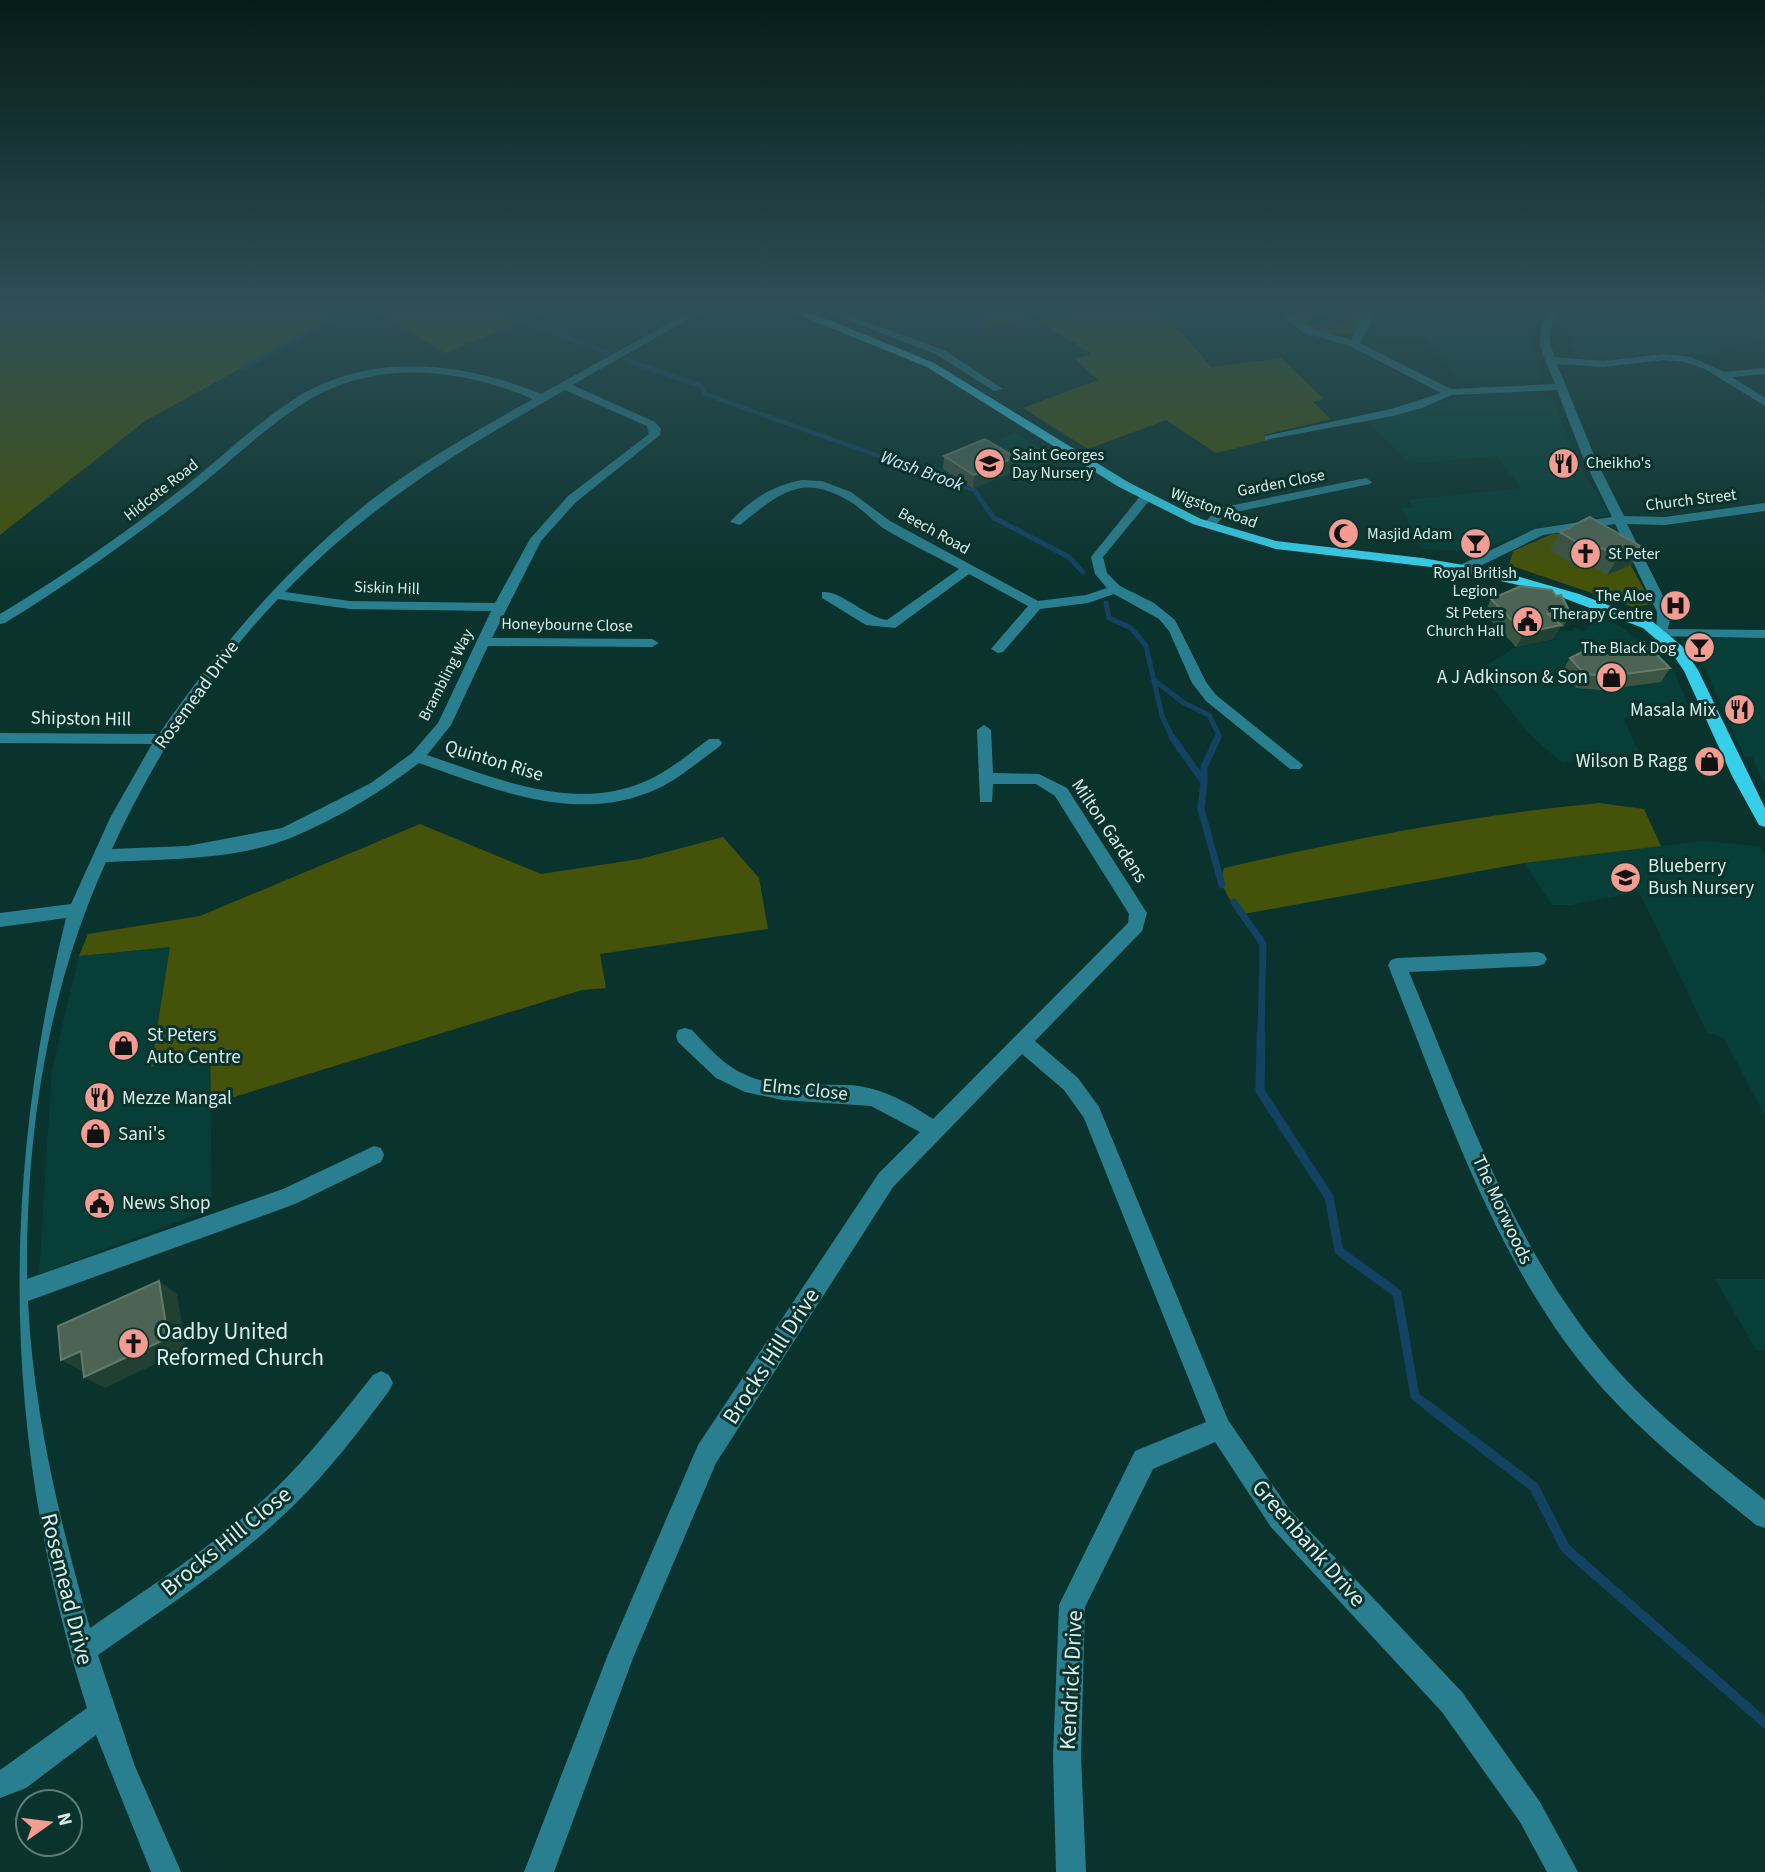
<svg xmlns="http://www.w3.org/2000/svg" width="1765" height="1872" viewBox="0 0 1765 1872" font-family="'Source Sans 3',sans-serif">
<style>
.built{fill:#073e37}
.green{fill:#45520a}
.lines{fill:none;stroke-linecap:round;stroke-linejoin:round}
.stream-far4{stroke:#134262;stroke-width:4.5}
.stream-far3{stroke:#134262;stroke-width:5}
.stream-far2{stroke:#134262;stroke-width:7}
.stream-far1{stroke:#134262;stroke-width:9}
.stream{stroke:#134262;stroke-width:10}
.minor{fill:#297f8f;fill-rule:evenodd}
.major{fill:#37cee9;fill-rule:evenodd}
.wall{fill:#3c5442}
.shaded-wall{fill:#214032}
.building{fill:#4d6454;stroke:#637a6b;stroke-width:2}
.labels{text-anchor:middle;dominant-baseline:central;stroke-width:6;stroke-linejoin:round;paint-order:stroke}
.far-poi-label{font-size:16px;fill:#d9ede9;stroke:#0b332d;text-anchor:start}
.far-street-label{font-size:16px;fill:#d9ede9;stroke:#0b332d}
.far-water-label{font-size:18px;font-style:italic;fill:#d1e5f6;stroke:#0b332d}
.poi-label{font-size:19px;fill:#d9ede9;stroke:#0b332d;text-anchor:start}
.street-label{font-size:19px;fill:#d9ede9;stroke:#0b332d}
.near-poi-label{font-size:23px;fill:#d9ede9;stroke:#0b332d;text-anchor:start}
.near-street-label{font-size:23px;fill:#d9ede9;stroke:#0b332d}
</style>
<rect width="100%" height="100%" fill="#0b332d"/>
<g class="built">
<path d="M1388,311H1535L1527,316L1528,329L1543,377L1536,383L1478,385L1454,383L1457,377L1424,338H1379Z"/>
<path d="M1581,311H1765V342L1719,346L1722,352L1698,355L1670,353L1626,356L1627,360L1582,359L1574,355L1569,334L1574,317Z"/>
<path d="M1515,391H1542L1552,396L1578,463L1610,515L1551,525L1471,551L1421,549L1402,508L1414,507L1408,500L1521,488L1497,456L1410,464L1366,420L1470,395Z"/>
<path d="M1015,432L1050,455L974,490L928,473Z"/>
<path d="M1599,616L1621,627L1662,658L1674,671L1690,709L1624,719L1640,755L1594,754L1562,763L1529,734L1479,670L1514,648L1555,639L1548,631H1572L1574,627L1584,631Z"/>
<path d="M1765,637V785L1752,757L1744,756L1706,671L1687,639Z"/>
<path d="M1702,841L1760,846L1765,857V1116L1724,1038L1707,1032L1639,892L1571,905H1552L1524,863Z"/>
<path d="M171,947L151,1067L210,1050L212,1209L39,1274L52,1069L79,956Z"/>
<path d="M1715,1279H1765V1350H1756Z"/>
</g>
<g class="green">
<path d="M0,311H345L145,421L0,535Z"/>
<path d="M376,311H550L445,353Z"/>
<path d="M1080,311H1155L1182,333L1211,367L1281,358L1324,399L1313,402L1331,419L1264,435L1269,440L1216,453L1166,420L1088,449L1023,408L1098,380L1075,359L1092,354L1038,321Z"/>
<path d="M1299,311H1326L1310,321L1332,330L1347,320L1343,317L1349,313L1345,311H1366L1363,322L1352,335L1312,331L1292,313Z"/>
<path d="M1050,312L987,329L981,313Z"/>
<path d="M1611,529L1652,604L1633,607L1509,565L1513,551L1552,534Z"/>
<path d="M1599,803L1644,809L1661,846L1524,863L1238,915L1220,881L1224,868C1347,840 1473,815 1599,803Z"/>
<path d="M420,824L541,874L640,859L723,837L759,878L768,929L600,954L606,988L582,990L211,1104L210,1050L151,1067L170,947L79,956L88,934L200,916Z"/>
</g>
<g class="lines">
<g class="stream-far4">
<path d="M499,311L609,354"/>
<path d="M626,360L701,386L705,394L974,490L982,501"/>
<path d="M243,368L347,311"/>
</g>
<g class="stream-far3">
<path d="M981,500L994,518L1069,557L1083,572"/>
<path d="M1106,603L1109,618L1131,628L1146,646L1162,716L1173,739"/>
<path d="M1154,680L1184,703L1209,715L1219,735L1217,739"/>
</g>
<g class="stream-far2">
<path d="M1172,737L1204,782L1201,809L1222,885"/>
<path d="M1204,782V767L1218,737"/>
<path d="M1234,902L1263,944L1261,1036"/>
</g>
<path class="stream-far1" d="M1261,1034L1260,1091L1329,1197L1339,1251L1397,1293L1415,1396L1430,1408"/>
<path class="stream" d="M1428,1406L1534,1487L1565,1548L1765,1723"/>
<g class="minor">
<path d="M691,311H703L572,385L655,422L661,429L660,435L576,502L541,541L492,638L652,639L659,643L652,647L488,646L451,725L427,755C496,778 574,813 646,781C669,771 689,754 709,739H719L722,743L719,747C699,761 680,778 657,789C578,825 496,790 419,763C381,792 338,818 293,837C238,860 165,859 106,862C46,994 26,1135 27,1279L283,1189L374,1146L381,1148L384,1155L381,1162L295,1204L28,1301C33,1412 60,1522 90,1628C153,1585 219,1542 275,1489C311,1454 342,1414 373,1375L381,1371L389,1375L393,1383L389,1391C359,1431 329,1471 293,1506C235,1563 165,1608 98,1655L134,1764L181,1872H151L96,1735L26,1788L0,1798V1770L87,1708C2,1441 0,1187 66,918L0,927V913L71,904L110,818L152,744L0,743V733L159,734C220,646 286,568 370,501C420,462 478,430 533,399C460,368 374,358 304,403C264,428 229,463 192,492C132,539 70,583 5,623L0,624V614C65,575 128,531 188,484C224,455 257,423 296,398C371,351 463,362 541,394ZM565,390L647,426L649,434L568,496L530,539L495,603L350,601L285,592C369,505 461,449 565,390ZM278,599L350,609L491,611L438,723L412,753L371,783L282,828L187,846L112,849C153,759 209,671 278,599Z"/>
<path d="M823,311H836L944,350L1003,389L994,391L936,354Z"/>
<path d="M1276,311H1286L1309,327L1351,340L1366,311H1376L1360,343L1451,389L1555,384C1545,358 1529,335 1551,311H1561C1547,328 1547,338 1555,357L1603,361L1664,354L1691,357L1724,372L1765,368V374L1732,377L1765,398V406L1705,369L1685,362L1664,360L1603,367L1557,364L1596,460L1624,516L1665,517L1765,503V511L1665,525L1627,524L1671,612L1668,629L1765,630V638L1656,636L1657,612L1615,524L1543,535L1470,571H1460V565L1535,529L1612,517L1584,460L1557,390L1452,395L1422,408L1393,416L1265,440V436L1391,409L1441,393L1350,346L1302,332Z"/>
<path d="M1366,478L1372,482L1370,484L1231,513L1224,516L1212,529L1202,526L1216,510L1224,507Z"/>
<path d="M802,480L822,481L851,492L890,521L1038,601L1086,595L1107,588L1095,574L1091,557L1141,495H1149V501L1103,557L1107,573L1120,586L1154,603L1175,620L1206,682L1216,695L1303,765L1300,769H1290L1206,701L1192,683L1169,631L1159,619L1114,594L1088,603L1040,609L1003,652L998,653L991,649L1028,606L969,574L895,628L866,625L822,598V592C841,590 866,617 887,620L959,569C934,555 907,543 883,528C873,521 864,511 854,504C803,471 781,492 740,525L730,522C750,500 773,485 802,480Z"/>
<path d="M984,725L991,730L993,773L1039,774L1067,788L1147,913L1142,931L1035,1041L1078,1078L1099,1107L1228,1420L1289,1509L1462,1692L1540,1802L1578,1872H1547L1520,1822L1442,1712L1271,1527L1215,1442L1153,1469L1085,1607L1081,1757L1086,1872H1056L1053,1757L1059,1605L1135,1451L1206,1422L1084,1118L1064,1090L1022,1054L893,1187L716,1463L633,1658L554,1872H524L607,1657L698,1445L879,1173L920,1132L871,1106L783,1100L745,1092L716,1078L678,1042L676,1036L678,1030L685,1028L692,1030C708,1047 724,1066 746,1075C780,1091 822,1082 859,1086C886,1090 910,1104 933,1119L1128,923L1129,914L1055,796L1036,784H993L992,802H980L977,730Z"/>
<path d="M1538,952L1544,954L1547,959L1544,964L1538,966L1409,972C1463,1102 1510,1239 1600,1350C1647,1408 1707,1454 1765,1500V1528L1756,1525C1696,1476 1634,1428 1585,1368C1491,1251 1443,1102 1388,965L1391,960L1397,958Z"/>
</g>
<path class="major" d="M789,311H803L837,323L934,363L1128,482L1201,519L1276,541L1422,558L1499,571L1579,594L1653,622L1682,646L1698,670L1765,808V827L1759,825L1732,776L1684,671L1672,653L1643,628L1545,591L1448,569L1276,549L1193,524L1119,487L927,367Z"/>
</g>
<g class="wall">
<path d="M944,456L1014,471L973,488L943,469Z"/>
<path d="M1560,532L1642,547L1631,565L1607,575L1592,566L1583,570L1550,550Z"/>
<path d="M1556,596L1571,614L1563,627H1560L1553,639L1516,647L1484,613L1491,599Z"/>
<path d="M1570,658L1670,668L1661,682L1601,690L1576,688L1562,672Z"/>
</g>
<g class="shaded-wall">
<path d="M1015,457L1014,471L973,488L974,475Z"/>
<path d="M1642,547L1631,565L1607,575L1618,557Z"/>
<path d="M1602,548L1592,566L1583,570L1593,552Z"/>
<path d="M1561,625L1553,639L1516,647L1524,633Z"/>
<path d="M159,1281L177,1294L186,1349L105,1388L84,1377Z"/>
<path d="M81,1351L102,1362L82,1371L61,1360Z"/>
</g>
<g class="building">
<path d="M985,439L1015,457L974,475L944,456Z"/>
<path d="M1590,517L1642,547L1618,557L1602,548L1593,552L1560,532Z"/>
<path d="M1521,586L1552,590L1556,596L1561,595L1571,614H1548L1561,625L1524,633L1491,599Z"/>
<path d="M1644,642L1670,668L1610,676L1585,674L1570,658L1586,650Z"/>
<path d="M159,1281L168,1338L84,1377L81,1351L61,1360L58,1326Z"/>
</g>
<linearGradient id="sky" x2="0" y2="1"><stop stop-color="#061c19"/><stop offset="0.54" stop-color="#2e5057"/><stop offset="1" stop-color="#2e5057" stop-opacity="0"/></linearGradient>
<rect width="1765" height="573" fill="url(#sky)"/>
<defs>
<symbol id="restaurant-disc" viewBox="-11 -11 22 22"><circle r="9.5" fill="#f59c92" stroke="#0b332d"/><path d="M-5-6h1v4h1v-4h1v4h1v-4h1v5L-1.5 .5V6h-2V.5L-5-1ZM5-6V6H3V1.5H1.5Q1.5-4 5-6Z" fill="#111"/></symbol>
<symbol id="school-disc" viewBox="-11 -11 22 22"><circle r="9.5" fill="#f59c92" stroke="#0b332d"/><path d="M0-5L7-2L0 1L-7-2ZM-4 1L0 2.5L4 1V4Q0 6-4 4Z" fill="#111"/></symbol>
<symbol id="mosque-disc" viewBox="-11 -11 22 22"><circle r="9.5" fill="#f59c92" stroke="#0b332d"/><path d="M3.5-4.9A6 6 0 1 0 3.5 4.9A5 5 0 1 1 3.5-4.9Z" fill="#111"/></symbol>
<symbol id="bar-disc" viewBox="-11 -11 22 22"><circle r="9.5" fill="#f59c92" stroke="#0b332d"/><path d="M-6-5H6L.8 .8V4.5H3.5V6h-7V4.5H-.8V.8Z" fill="#111"/></symbol>
<symbol id="church-disc" viewBox="-11 -11 22 22"><circle r="9.5" fill="#f59c92" stroke="#0b332d"/><path d="M-1.2-6h2.4v3.5h3.3v2.4h-3.3V6h-2.4V-.1h-3.3v-2.4h3.3Z" fill="#111"/></symbol>
<symbol id="hospital-disc" viewBox="-11 -11 22 22"><circle r="9.5" fill="#f59c92" stroke="#0b332d"/><path d="M-5-5h3v3.5h4V-5h3V5h-3V1.5h-4V5h-3Z" fill="#111"/></symbol>
<symbol id="civic-disc" viewBox="-11 -11 22 22"><circle r="9.5" fill="#f59c92" stroke="#0b332d"/><path d="M-.6-6.5H3V-4.5H.6V-3L4-1V1h2V6H-6V1h2V-1L-.6-3ZM-1.2 2.5V6h2.4V2.5Z" fill="#111"/></symbol>
<symbol id="shop-disc" viewBox="-11 -11 22 22"><circle r="9.5" fill="#f59c92" stroke="#0b332d"/><path d="M-5-2.5h2.3a2.7 3.5 0 0 1 5.4 0H5L5.5 6h-11ZM-1.5-2.5h3a1.5 2.3 0 0 0-3 0Z" fill="#111"/></symbol>
</defs>
<g fill-rule="evenodd">
<use href="#restaurant-disc" x="1546" y="446" width="35" height="35"/>
<use href="#school-disc" x="972" y="446" width="35" height="35"/>
<use href="#mosque-disc" x="1326" y="516" width="35" height="35"/>
<use href="#bar-disc" x="1458" y="526" width="35" height="35"/>
<use href="#church-disc" x="1568" y="536" width="35" height="35"/>
<use href="#hospital-disc" x="1658" y="588" width="35" height="35"/>
<use href="#civic-disc" x="1510" y="604" width="35" height="35"/>
<use href="#bar-disc" x="1682" y="630" width="35" height="35"/>
<use href="#shop-disc" x="1594" y="660" width="35" height="35"/>
<use href="#restaurant-disc" x="1722" y="692" width="35" height="35"/>
<use href="#shop-disc" x="1692" y="744" width="35" height="35"/>
<use href="#school-disc" x="1608" y="860" width="35" height="35"/>
<use href="#shop-disc" x="106" y="1028" width="35" height="35"/>
<use href="#restaurant-disc" x="82" y="1080" width="35" height="35"/>
<use href="#shop-disc" x="78" y="1116" width="35" height="35"/>
<use href="#civic-disc" x="82" y="1186" width="35" height="35"/>
<use href="#church-disc" x="116" y="1326" width="35" height="35"/>
</g>
<g class="labels">
<g class="far-poi-label">
<text x="1012" y="455">Saint Georges<tspan x="1012" dy="18">Day Nursery</tspan></text>
<text x="1586" y="463">Cheikho's</text>
<text x="1367" y="534">Masjid Adam</text>
<text x="1608" y="554">St Peter</text>
<text x="1475" y="573" text-anchor="middle">Royal British<tspan x="1475" dy="18">Legion</tspan></text>
<text x="1653" y="596" text-anchor="end">The Aloe<tspan x="1653" dy="18">Therapy Centre</tspan></text>
<text x="1504" y="613" text-anchor="end">St Peters<tspan x="1504" dy="18">Church Hall</tspan></text>
<text x="1676" y="648" text-anchor="end">The Black Dog</text>
</g>
<g class="far-street-label">
<text transform="translate(1281 483) rotate(-11)">Garden Close</text>
<text transform="translate(161 490) rotate(-38)">Hidcote Road</text>
<text transform="translate(1691 500) rotate(-7)">Church Street</text>
<text transform="translate(1214 508) rotate(20)">Wigston Road</text>
<text transform="translate(934 531) rotate(29)">Beech Road</text>
<text transform="translate(387 588) rotate(2)">Siskin Hill</text>
<text transform="translate(567 625) rotate(1)">Honeybourne Close</text>
<text transform="translate(446 675) rotate(-63)">Brambling Way</text>
</g>
<g class="far-water-label">
<text transform="translate(922 471) rotate(20)">Wash Brook</text>
</g>
<g class="poi-label">
<text x="1588" y="677" text-anchor="end">A J Adkinson &amp; Son</text>
<text x="1716" y="710" text-anchor="end">Masala Mix</text>
<text x="1687" y="761" text-anchor="end">Wilson B Ragg</text>
<text x="1648" y="866">Blueberry<tspan x="1648" dy="22">Bush Nursery</tspan></text>
<text x="147" y="1035">St Peters<tspan x="147" dy="22">Auto Centre</tspan></text>
<text x="122" y="1098">Mezze Mangal</text>
<text x="118" y="1134">Sani's</text>
<text x="122" y="1203">News Shop</text>
</g>
<g class="street-label">
<text transform="translate(197 695) rotate(-54)">Rosemead Drive</text>
<text transform="translate(81 719) rotate(1)">Shipston Hill</text>
<text transform="translate(494 761) rotate(17)">Quinton Rise</text>
<text transform="translate(1109 831) rotate(56)">Milton Gardens</text>
<text transform="translate(805 1090) rotate(6)">Elms Close</text>
<text transform="translate(1502 1210) rotate(65)">The Morwoods</text>
</g>
<g class="near-poi-label">
<text x="156" y="1331">Oadby United<tspan x="156" dy="26">Reformed Church</tspan></text>
</g>
<g class="near-street-label">
<text transform="translate(771 1356) rotate(-57)">Brocks Hill Drive</text>
<text transform="translate(226 1541) rotate(-39)">Brocks Hill Close</text>
<text transform="translate(1309 1543) rotate(49)">Greenbank Drive</text>
<text transform="translate(67 1589) rotate(76)">Rosemead Drive</text>
<text transform="translate(1071 1680) rotate(-87)">Kendrick Drive</text>
</g>
</g>
<g transform="translate(49 1823) rotate(76)"><circle r="33" fill="#0b332d" stroke="#5d7d78" stroke-width="2"/>
<path d="M0-5L12 26L0 18L-12 26Z" fill="#f59c92"/>
<text y="-10" font-size="19" font-weight="bold" text-anchor="middle" fill="#d9ede9">N</text>
</g>
</svg>
